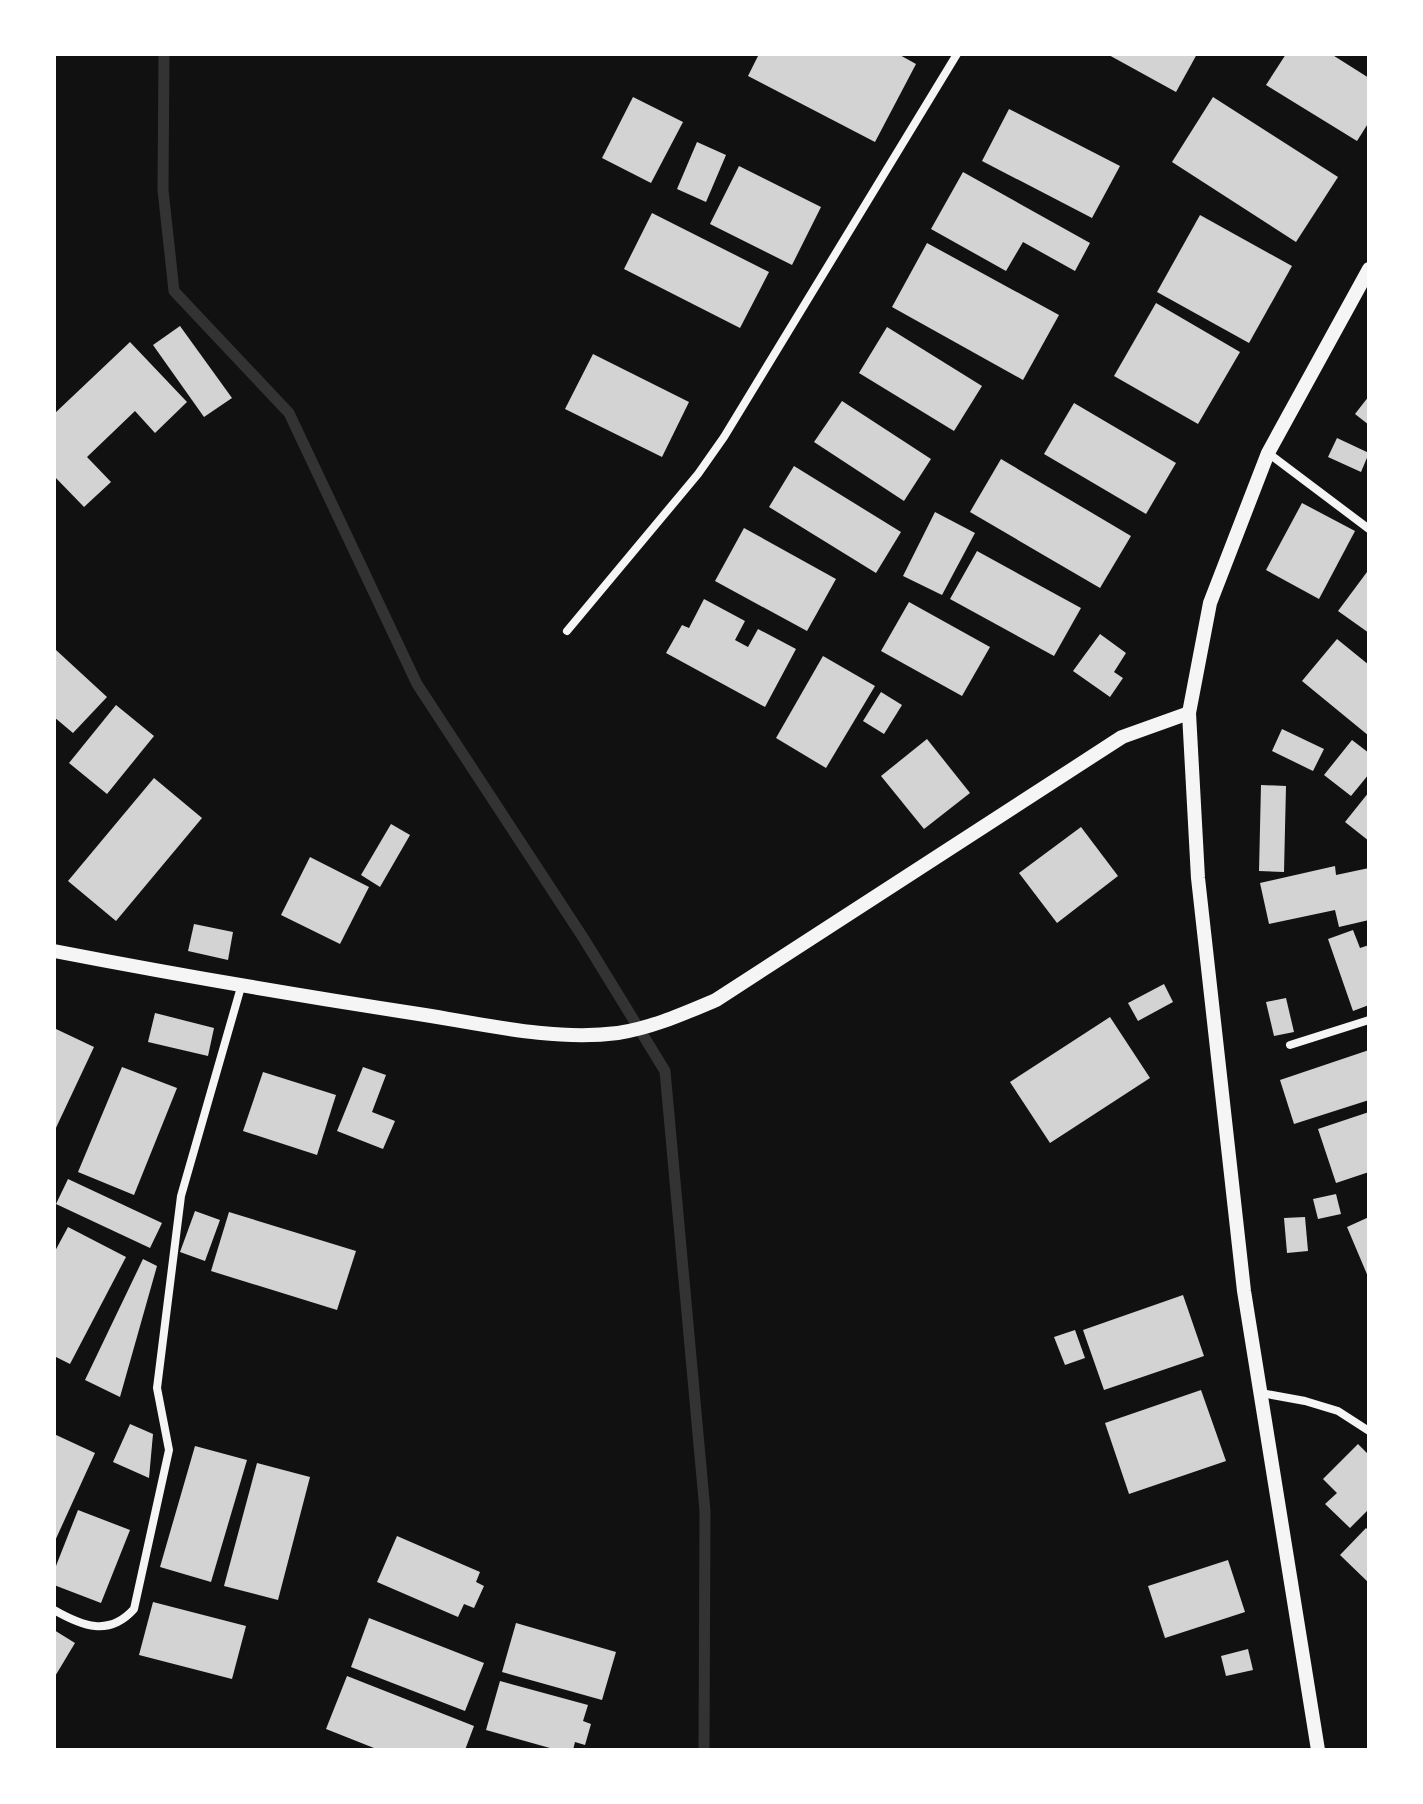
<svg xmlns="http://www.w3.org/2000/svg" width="1423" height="1804" viewBox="0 0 1423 1804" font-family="'Exo 2',sans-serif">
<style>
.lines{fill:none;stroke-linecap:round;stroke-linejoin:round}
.stream{stroke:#333;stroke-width:11}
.building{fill:#d3d3d3}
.minor{stroke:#f5f5f5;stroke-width:8}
.tertiary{stroke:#f5f5f5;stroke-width:14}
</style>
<rect width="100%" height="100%" fill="#111"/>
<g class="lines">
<path class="stream" d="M164,54L163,190L174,291L289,413L417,684L584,939L665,1071L705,1511L704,1750"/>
</g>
<g class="building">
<path d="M759,54H898L916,64L875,142L748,76Z"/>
<path d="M1107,54H1197L1176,92Z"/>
<path d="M1286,54H1331L1369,78V122L1357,141L1266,85Z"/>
<path d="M633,97L683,122L651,183L602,158Z"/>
<path d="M1213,97L1338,177L1296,242L1172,162Z"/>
<path d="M1009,109L1120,166L1092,218L982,161Z"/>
<path d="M697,142L726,155L706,202L677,189Z"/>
<path d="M739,166L821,207L792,265L710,224Z"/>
<path d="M963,172L1090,243L1075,271L1023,242L1006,271L931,229Z"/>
<path d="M652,213L769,272L740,328L624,269Z"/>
<path d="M1200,215L1292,266L1249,343L1157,292Z"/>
<path d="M927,243L1059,315L1023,380L892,307Z"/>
<path d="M1156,303L1240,352L1198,424L1114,376Z"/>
<path d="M180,326L232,398L204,417L153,345Z"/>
<path d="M887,327L982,386L954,431L859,373Z"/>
<path d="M130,342L187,402L155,433L135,411L87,457L111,482L84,507L54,476V414Z"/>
<path d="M593,354L689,402L662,457L565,409Z"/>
<path d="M1369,396V425L1355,414Z"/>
<path d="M842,401L931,459L904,501L814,442Z"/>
<path d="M1074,403L1176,463L1146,514L1044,454Z"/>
<path d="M1337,438L1369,453L1361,472L1328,457Z"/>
<path d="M1001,459L1131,536L1100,588L970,512Z"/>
<path d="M794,466L901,532L876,573L769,507Z"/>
<path d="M1302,503L1355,531L1319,599L1266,570Z"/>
<path d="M935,512L975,533L942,595L903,576Z"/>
<path d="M744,528L836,579L807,631L715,581Z"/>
<path d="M977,551L1081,608L1054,656L950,599Z"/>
<path d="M1367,572L1369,573V633L1338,611Z"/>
<path d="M704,599L745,621L735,640L748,647L758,629L796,649L765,707L666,653L682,625L689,628Z"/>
<path d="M909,602L990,647L962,696L881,651Z"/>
<path d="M1100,634L1126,653L1114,672L1123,678L1110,697L1073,671Z"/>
<path d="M1337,639L1369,665V736L1302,681Z"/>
<path d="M56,650L107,697L73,733L54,717Z"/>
<path d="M823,656L875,686L826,768L776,738Z"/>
<path d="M881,692L902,705L884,734L863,721Z"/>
<path d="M116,705L154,736L107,794L69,763Z"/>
<path d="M1282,729L1324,749L1313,771L1272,751Z"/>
<path d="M927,739L970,793L924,829L881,776Z"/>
<path d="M1352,740L1369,753V774L1351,796L1324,775Z"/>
<path d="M154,778L202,818L116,921L68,881Z"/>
<path d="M1261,785L1286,786L1284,872L1259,871Z"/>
<path d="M1369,792V841L1345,822Z"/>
<path d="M391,824L410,835L380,887L361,875Z"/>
<path d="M1081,827L1118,876L1057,923L1019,873Z"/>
<path d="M310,857L369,887L340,944L281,915Z"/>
<path d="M1335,866L1336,875L1369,868V920L1339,927L1335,910L1269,924L1260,883Z"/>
<path d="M194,924L233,932L228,960L188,951Z"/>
<path d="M1353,930L1360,948L1369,945V1005L1353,1011L1328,939Z"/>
<path d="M1164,984L1173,1002L1138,1021L1128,1003Z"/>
<path d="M1286,998L1294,1032L1274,1036L1266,1002Z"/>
<path d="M155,1013L214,1028L208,1056L148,1042Z"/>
<path d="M1110,1017L1150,1078L1050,1143L1010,1082Z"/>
<path d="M56,1029L94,1047L54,1132V1033Z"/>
<path d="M1369,1050V1100L1294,1124L1280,1080Z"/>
<path d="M122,1067L177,1088L134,1195L78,1172Z"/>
<path d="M363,1067L386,1075L372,1112L395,1121L383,1149L337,1131Z"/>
<path d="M263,1072L336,1095L317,1155L243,1131Z"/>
<path d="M1369,1112V1172L1336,1183L1318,1129Z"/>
<path d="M68,1179L162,1223L150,1248L56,1204Z"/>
<path d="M1336,1194L1341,1214L1318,1219L1313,1199Z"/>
<path d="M195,1211L220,1220L205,1261L180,1252Z"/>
<path d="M229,1212L356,1251L337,1310L211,1271Z"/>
<path d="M1305,1217L1308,1251L1287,1253L1284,1218Z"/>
<path d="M1369,1217V1279L1347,1227Z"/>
<path d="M68,1227L126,1257L70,1364L54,1356V1253Z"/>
<path d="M143,1259L157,1266L120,1397L85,1380Z"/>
<path d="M1183,1295L1204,1356L1104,1390L1083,1330Z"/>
<path d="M1075,1330L1085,1358L1065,1365L1054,1337Z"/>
<path d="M1201,1390L1226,1461L1129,1494L1105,1423Z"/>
<path d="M130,1424L153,1434L149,1478L113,1462Z"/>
<path d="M54,1434L95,1453L54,1543Z"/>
<path d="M1358,1444L1369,1455V1509L1350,1528L1325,1504L1337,1493L1323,1479Z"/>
<path d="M195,1446L247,1460L211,1582L160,1567Z"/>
<path d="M257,1463L310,1477L278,1600L224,1586Z"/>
<path d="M78,1510L130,1530L101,1603L54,1585V1571Z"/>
<path d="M1366,1528L1369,1531V1583L1340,1555Z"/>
<path d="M397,1536L480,1572L476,1582L484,1586L474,1608L464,1604L458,1617L377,1582Z"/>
<path d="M1228,1560L1245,1612L1165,1638L1148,1586Z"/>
<path d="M153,1602L246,1626L232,1679L139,1655Z"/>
<path d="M369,1618L484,1663L465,1711L351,1667Z"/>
<path d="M516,1623L616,1652L602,1700L502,1672Z"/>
<path d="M54,1630L75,1643L54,1678Z"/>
<path d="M1248,1649L1253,1670L1226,1676L1221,1656Z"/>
<path d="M347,1676L474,1726L465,1750H379L326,1729Z"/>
<path d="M500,1681L588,1705L583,1721L591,1724L585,1745L575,1742L573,1750H557L486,1730Z"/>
</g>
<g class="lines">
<g class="minor">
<path d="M1268,453L1369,529"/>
<path d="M567,631L698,474L724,437L957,54"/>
<path d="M1290,1045L1369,1020"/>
<path d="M1261,1393L1305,1401L1338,1411L1369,1431"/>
<path d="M54,1610C82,1626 109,1637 134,1609L169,1450L157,1388L181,1196L241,987"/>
</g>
<g class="tertiary">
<path d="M54,951C178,975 301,996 425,1015C487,1025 555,1041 618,1033C652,1028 685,1013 716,1000L1122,737L1189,713"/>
<path d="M1318,1750L1244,1291L1198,878L1189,713L1210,603L1268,453L1369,269"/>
</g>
</g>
<rect width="1423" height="1804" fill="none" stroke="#ffffff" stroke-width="112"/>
</svg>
